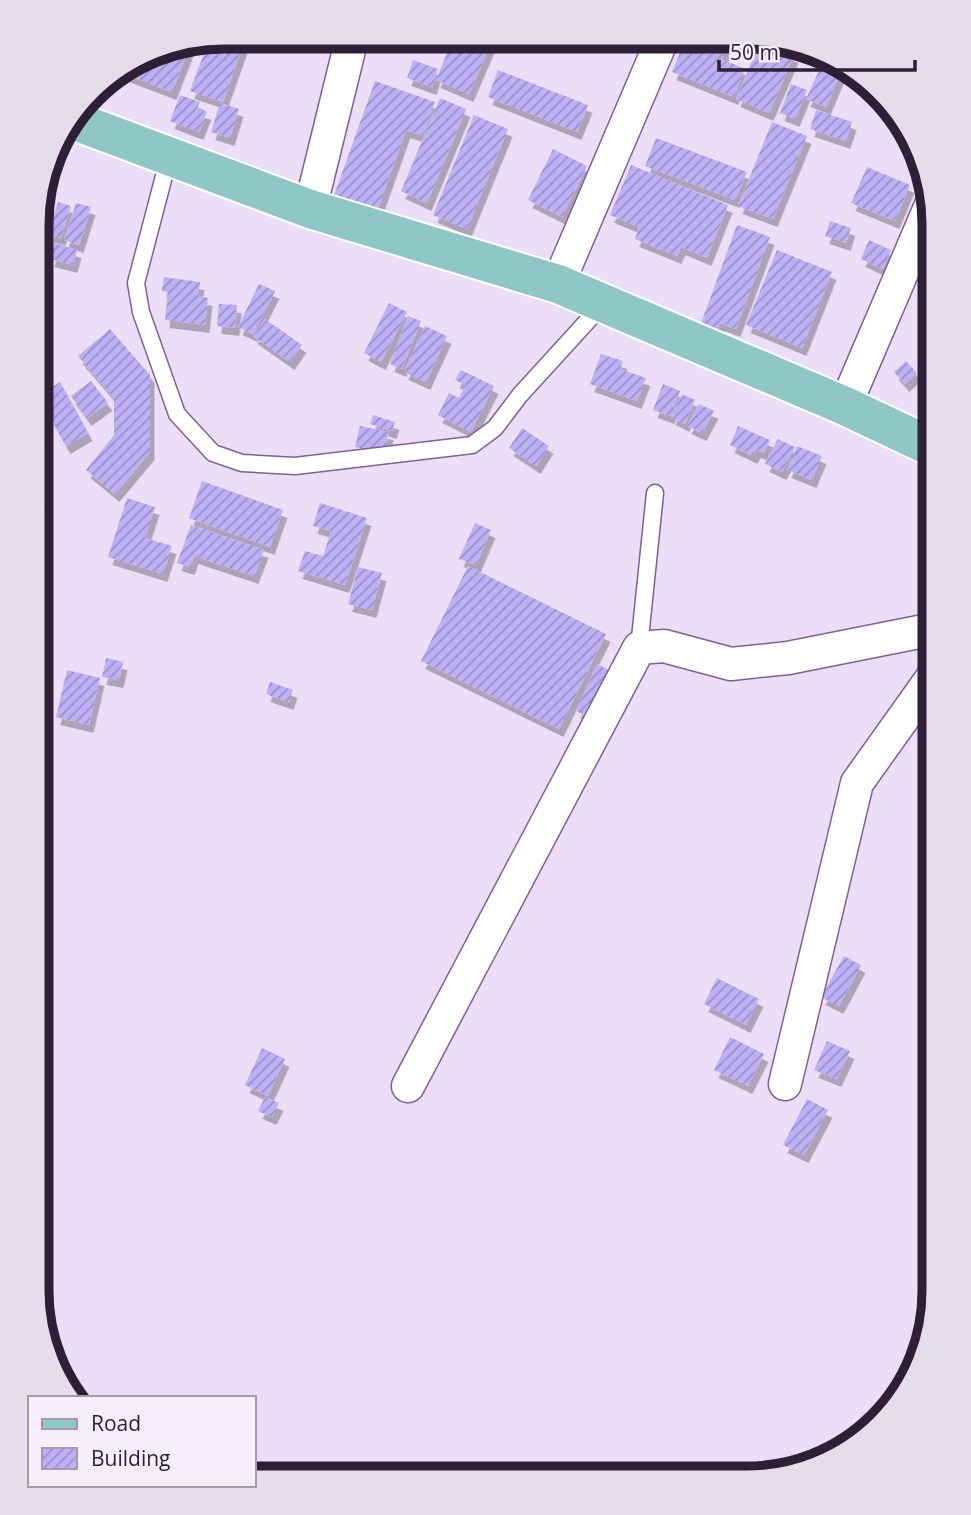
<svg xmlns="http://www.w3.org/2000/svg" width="971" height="1515" viewBox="0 0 971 1515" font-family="'Open Sans',sans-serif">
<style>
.building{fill:url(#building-hatch);filter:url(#shadow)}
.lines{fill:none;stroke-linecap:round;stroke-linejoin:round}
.lane-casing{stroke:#835f99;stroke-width:19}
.street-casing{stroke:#835f99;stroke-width:35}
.primary-casing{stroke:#fff;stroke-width:42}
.lane{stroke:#fff;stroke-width:16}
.street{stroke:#fff;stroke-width:32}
.primary{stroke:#8ec7c5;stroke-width:38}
.rim{fill:none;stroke:#2e1f37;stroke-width:9}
</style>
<defs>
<pattern id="building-hatch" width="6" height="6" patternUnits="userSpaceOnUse" patternTransform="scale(1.75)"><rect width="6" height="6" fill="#bdb1f6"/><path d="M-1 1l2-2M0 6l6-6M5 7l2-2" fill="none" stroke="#9a8fc8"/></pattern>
<filter id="shadow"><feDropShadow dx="4.5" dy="8" stdDeviation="0" flood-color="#0004"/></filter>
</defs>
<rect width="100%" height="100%" fill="#eddef8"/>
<g class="building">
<path d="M224,37H246L223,102L190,91L209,40Z"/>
<path d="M405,38H424L422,44Z"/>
<path d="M453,38H493L469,94L436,80Z"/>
<path d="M685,40H730L722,59L745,69L734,97L672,72Z"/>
<path d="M760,41L794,55L769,113L736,99Z"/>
<path d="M191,43L172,92L119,72L152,51Z"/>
<path d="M824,59L843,67L826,107L806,99Z"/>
<path d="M413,60L438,69L432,87L407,78Z"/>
<path d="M498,70L588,105L577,132L488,97Z"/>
<path d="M375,81L435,102L423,136L406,130L375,217L332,201Z"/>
<path d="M791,84L807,90L795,119L780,113Z"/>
<path d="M180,95L200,102L197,109L207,112L199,132L170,121Z"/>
<path d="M440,98L466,109L427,203L401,191Z"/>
<path d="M220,103L239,109L230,138L211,132Z"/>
<path d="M816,110L852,122L846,141L810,129Z"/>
<path d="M474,115L508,129L467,229L433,215Z"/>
<path d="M772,122L807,136L773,219L738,206Z"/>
<path d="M656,138L747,172L735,200L645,166Z"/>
<path d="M553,149L587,166L562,217L528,200Z"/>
<path d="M631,165L728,205L707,258L681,247L677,256L635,239L639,227L610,215Z"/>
<path d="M867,167L910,185L895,221L851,203Z"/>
<path d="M58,202L71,206L61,238L48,234Z"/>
<path d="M76,203L91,207L79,245L64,240Z"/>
<path d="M830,221L851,228L846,243L825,236Z"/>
<path d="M737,225L770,237L736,329L720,323L717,333L700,326Z"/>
<path d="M869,240L891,250L883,269L861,259Z"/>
<path d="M54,243L77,250L73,265L50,259Z"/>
<path d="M777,250L832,272L802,348L746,325Z"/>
<path d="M164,277L200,282L198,296L208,298L205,325L165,320L168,292L162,291Z"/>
<path d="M259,284L275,291L253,334L238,327Z"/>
<path d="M389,303L407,312L381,362L364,353Z"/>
<path d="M219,304L237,305L235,328L217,326Z"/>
<path d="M408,316L421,321L402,369L390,364Z"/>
<path d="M265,319L302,345L290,362L253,336Z"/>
<path d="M425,326L447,336L426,382L404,372Z"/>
<path d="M110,329L150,375V452L115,494L86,470L114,435V398L78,356Z"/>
<path d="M601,354L623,361L620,369L646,378L637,401L590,384Z"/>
<path d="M906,361L917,373L905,384L894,372Z"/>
<path d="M461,370L494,386L471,432L438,415L449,393L459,398L465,385L455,380Z"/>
<path d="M91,381L108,403L87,418L71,396Z"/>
<path d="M60,382L88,433L66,446L38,396Z"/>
<path d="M663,384L680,391L670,416L653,410Z"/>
<path d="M682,394L695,400L685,424L671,417Z"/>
<path d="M699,404L714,411L702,433L687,426Z"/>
<path d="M373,415L395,422L392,431L370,424Z"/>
<path d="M360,426L389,432L384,453L355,447Z"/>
<path d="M738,426L770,440L764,453L756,450L753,456L730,445Z"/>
<path d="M522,428L549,446L536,466L509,448Z"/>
<path d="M778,439L795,447L782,472L765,464Z"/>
<path d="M797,446L822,456L812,480L787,470Z"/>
<path d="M202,481L283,510L270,547L189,518Z"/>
<path d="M127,498L155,507L145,538L172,546L163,574L108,557Z"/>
<path d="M320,503L367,518L345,585L298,571L305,551L323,556L331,531L313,526Z"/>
<path d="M475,523L491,530L476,565L459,559Z"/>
<path d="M191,525L264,550L254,576L194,556L190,567L177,563Z"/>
<path d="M468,566L606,634L559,729L421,661Z"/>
<path d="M358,567L382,573L372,610L348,604Z"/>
<path d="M106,658L123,662L119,680L102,677Z"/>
<path d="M597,664L611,671L590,718L576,711Z"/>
<path d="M67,670L100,678L89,725L56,717Z"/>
<path d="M270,682L293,690L289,702L266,694Z"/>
<path d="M844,956L861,965L839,1006L821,997Z"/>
<path d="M717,978L759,999L746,1025L704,1004Z"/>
<path d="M730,1037L764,1054L748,1086L714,1070Z"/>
<path d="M827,1041L850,1051L837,1079L814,1070Z"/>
<path d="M262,1048L285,1059L268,1096L245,1085Z"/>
<path d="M265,1097L279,1103L272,1117L258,1111Z"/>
<path d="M807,1099L828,1110L804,1155L783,1145Z"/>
</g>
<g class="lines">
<defs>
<g id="lane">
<path d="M169,157L136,283L141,312L177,414L213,453L242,463L295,466L472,445L495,428L520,395L603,304"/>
<path d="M639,648L655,493"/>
</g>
<g id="street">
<path d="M310,209L352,38"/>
<path d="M558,284L662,40"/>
<path d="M845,406L931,205"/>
<path d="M785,1084L857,783L934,675"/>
<path d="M408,1086L639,648L664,646L731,664L788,658L934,629"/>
</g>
<path id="primary" d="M72,120L310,209L558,284L845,406L934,448"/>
</defs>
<use href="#lane" class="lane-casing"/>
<use href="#street" class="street-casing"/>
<use href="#primary" class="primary-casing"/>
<use href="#lane" class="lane"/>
<use href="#street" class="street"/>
<use href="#primary" class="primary"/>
</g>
<path d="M0 0H971V1515H0ZM224 49H747A175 175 0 0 1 922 224V1291A175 175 0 0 1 747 1466H224A175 175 0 0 1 49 1291V224A175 175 0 0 1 224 49Z" fill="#e6ddec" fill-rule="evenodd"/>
<path class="rim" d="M224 49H747A175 175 0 0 1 922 224V1291A175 175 0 0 1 747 1466H224A175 175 0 0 1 49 1291V224A175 175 0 0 1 224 49Z"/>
<rect x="28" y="1396" width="228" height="91" fill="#f6eefc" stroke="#a69bad" stroke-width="2"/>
<rect x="42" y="1419" width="35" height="10" fill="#8ec7c5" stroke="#a69bad" stroke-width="2"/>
<text x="91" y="1431" font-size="21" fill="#2e1f37">Road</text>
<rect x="42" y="1448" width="35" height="21" fill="url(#building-hatch)" stroke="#a69bad" stroke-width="2"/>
<text x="91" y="1466" font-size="21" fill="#2e1f37">Building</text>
<path d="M719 60v10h196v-10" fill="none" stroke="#2e1f37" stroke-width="3.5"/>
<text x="730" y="60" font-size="21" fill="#2e1f37" stroke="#f6eefc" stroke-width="5" paint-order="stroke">50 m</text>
</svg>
